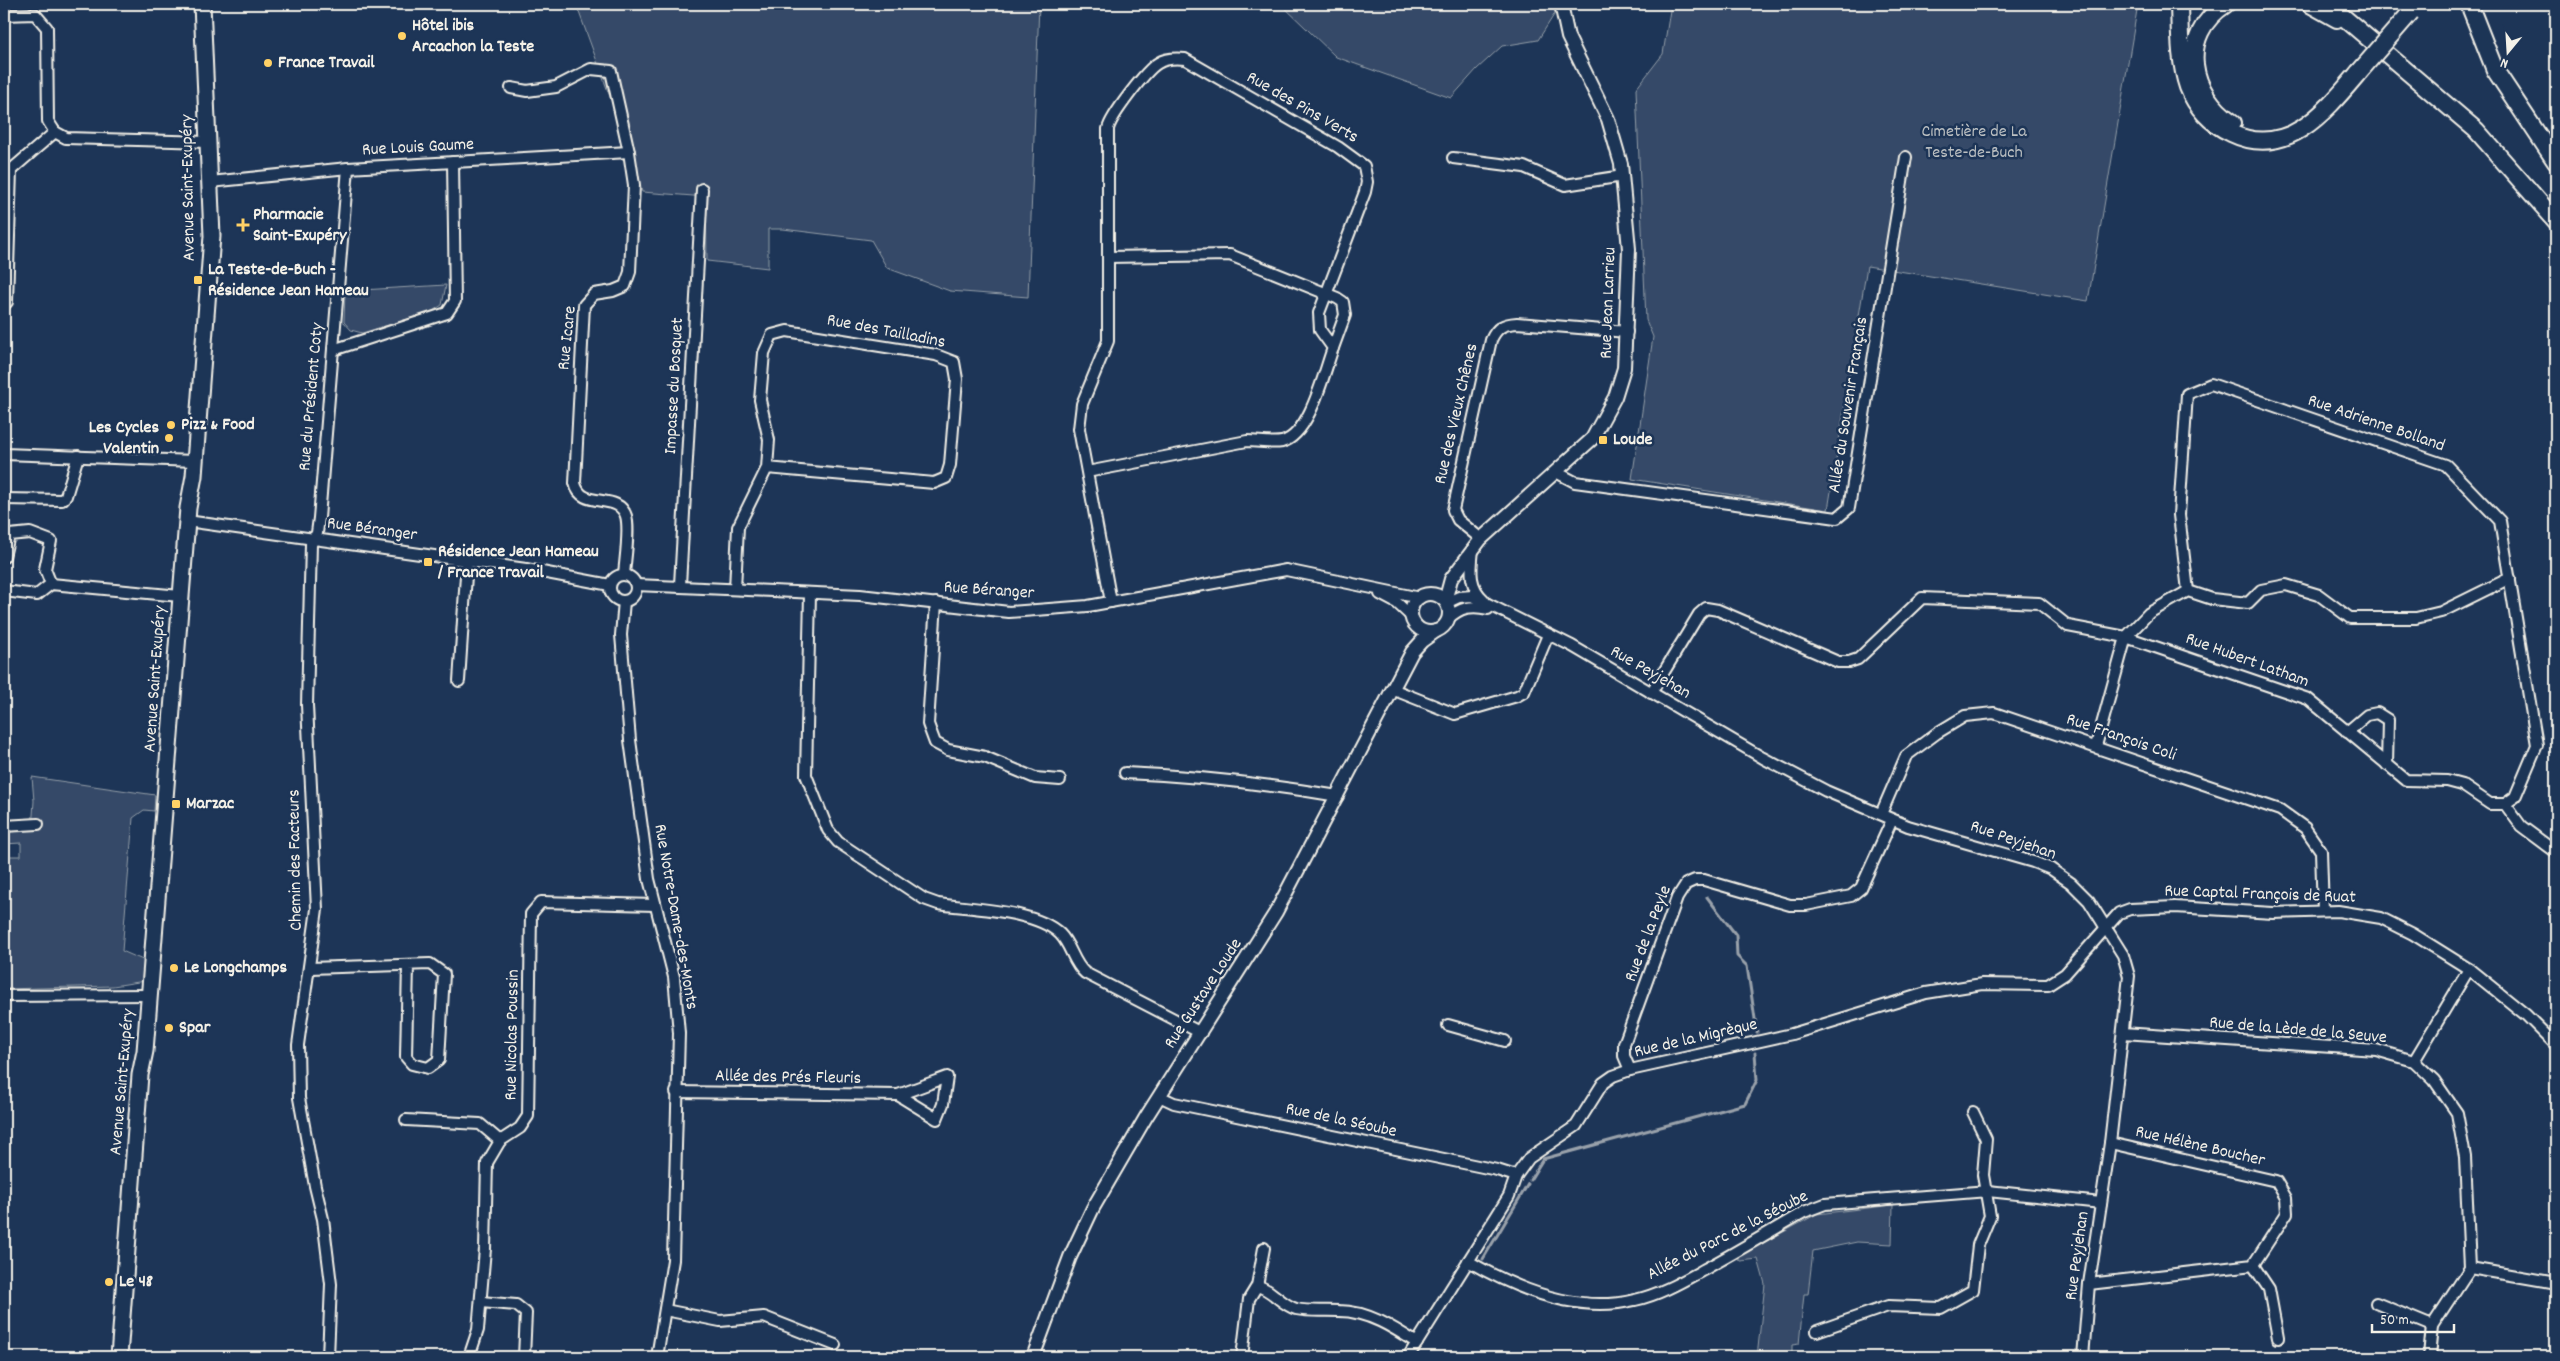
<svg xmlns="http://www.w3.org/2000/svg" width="2560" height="1361" viewBox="0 0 2560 1361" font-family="Dekko,sans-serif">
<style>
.green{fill:#354a67;stroke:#949ea8}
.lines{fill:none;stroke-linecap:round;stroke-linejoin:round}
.stream{stroke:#9aa2ab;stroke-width:3}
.minor-casing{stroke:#f4f1e8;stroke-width:14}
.tertiary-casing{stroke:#f4f1e8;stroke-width:16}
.secondary-casing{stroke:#f4f1e8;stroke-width:19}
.primary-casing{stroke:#f4f1e8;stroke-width:20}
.minor{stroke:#1d3557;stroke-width:10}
.tertiary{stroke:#1d3557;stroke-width:12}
.secondary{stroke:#1d3557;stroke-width:15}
.primary{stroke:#1d3557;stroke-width:16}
.primary-bridge-casing{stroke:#f4f1e8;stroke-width:20;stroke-linecap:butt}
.primary-bridge{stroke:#1d3557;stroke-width:16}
.poi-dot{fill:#ffd166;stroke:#1d3557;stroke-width:2}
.labels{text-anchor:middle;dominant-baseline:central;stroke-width:5;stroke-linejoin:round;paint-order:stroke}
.poi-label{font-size:18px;font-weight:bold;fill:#f4f1e8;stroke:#1d3557;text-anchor:start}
.street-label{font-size:18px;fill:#f4f1e8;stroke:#1d3557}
.park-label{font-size:18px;fill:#bbbfc1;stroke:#1d3557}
</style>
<rect width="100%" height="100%" fill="#1d3557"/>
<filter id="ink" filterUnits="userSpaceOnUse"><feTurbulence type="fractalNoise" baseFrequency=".02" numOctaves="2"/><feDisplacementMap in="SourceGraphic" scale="10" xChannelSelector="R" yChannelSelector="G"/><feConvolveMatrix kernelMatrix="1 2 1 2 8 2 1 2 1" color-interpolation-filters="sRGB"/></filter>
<g filter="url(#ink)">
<g class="green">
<path d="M576,4H1039L1028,297L950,291L887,268L871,240L783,229H768V268L707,261L706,197L642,192L636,168Z"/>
<path d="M1281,4H1561L1538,40L1502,46L1477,69L1451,98L1336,57Z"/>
<path d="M1671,4H2138L2088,301L1867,266L1828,510L1632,479L1653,337L1646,320L1636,89L1663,54Z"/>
<path d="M446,285L442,305L431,312L362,333L351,330L344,322L345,291Z"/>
<path d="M32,777L155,795L154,811L144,810L133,818L122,951L145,961V981L113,986L4,989V941L9,856H21V843L4,844V830L32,829L34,801Z"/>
<path d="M1893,1205L1892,1244L1857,1242L1813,1251L1808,1294H1804L1799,1344L1792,1345V1357H1757L1765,1284L1758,1259L1740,1261L1737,1257L1817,1214Z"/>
</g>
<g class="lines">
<g class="stream">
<path d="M1707,897L1736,935L1737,956L1747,966L1757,1032"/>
<path d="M1530,1180L1543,1159L1745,1104L1757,1080L1755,1053"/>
<path d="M1483,1259L1528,1184"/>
</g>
<defs>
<g id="minor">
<path d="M4,15L35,14L47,28L48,121L55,132"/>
<path d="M511,88L527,91L556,87L591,69L611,71L629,152L634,185L630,272L625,286L613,291L594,294L584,305L575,483C581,511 618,491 626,516C630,530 625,560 624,575"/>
<path d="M1453,158L1524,167L1565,185L1623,176"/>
<path d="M210,182L348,168L629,152"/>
<path d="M1108,257L1230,255L1337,298L1343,302L1345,315L1333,348"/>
<path d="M4,305L7,302L11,170L55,132L66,138L208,142"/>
<path d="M333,350L447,313L455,301L453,162"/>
<path d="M4,454L195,461"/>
<path d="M1087,472L1247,441C1258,441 1271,444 1282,442C1310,435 1324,372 1333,348L1320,330L1319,313L1365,192L1367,182L1364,166L1338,147L1185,59C1175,58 1166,58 1158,63C1146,70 1111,116 1108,129V341L1082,404L1079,429L1111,602"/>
<path d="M1556,472L1575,482L1837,518L1849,508L1906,157"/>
<path d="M4,499L62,500L66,496L78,456"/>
<path d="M187,521L526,569L610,585"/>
<path d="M1481,539L1458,520L1453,510L1491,340C1497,327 1503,324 1517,323L1627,332"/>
<path d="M1473,549C1471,569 1468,586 1484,600"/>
<path d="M4,557L9,535L30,533L51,541L45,569L51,584"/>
<circle cx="623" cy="588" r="13"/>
<path d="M636,585L860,595L1009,612L1088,606L1286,570L1420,598"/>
<path d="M680,585L702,189"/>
<path d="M735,589L738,527L767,468L769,440L760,400L764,353L772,335L787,331L936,355L954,362L957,379L950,465L946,478L934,483L767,468"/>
<path d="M4,591L37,595L51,584L180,596"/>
<path d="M2188,591L2179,515L2187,394L2211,384L2446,465L2500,521L2537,745L2515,797L2505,804"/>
<path d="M810,594L806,775L828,830L838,842L924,899L938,904C972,909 1036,910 1060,934C1071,945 1073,963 1085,973L1201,1033"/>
<path d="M1380,594L1397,603L1412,617"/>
<path d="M624,601L621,635L630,740L649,879L674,977L679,1033L673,1260L657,1357"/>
<path d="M936,603L928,724L935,743L948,750L985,757L1035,778L1060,780"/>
<path d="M1446,603L1459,597L1472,596L1572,646L1763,758L1826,791L1908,826L2033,862L2051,869L2071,883L2089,901L2123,955L2129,976L2110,1143L2089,1284L2083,1357"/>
<path d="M1448,619C1460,607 1472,605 1488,609"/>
<path d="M459,681L467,560"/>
<path d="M1392,689L1455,714L1517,696L1524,692L1548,635"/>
<path d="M1651,693L1699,614L1706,608L1718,610L1838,662H1849L1858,659L1922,598L2039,603L2068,626L2126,637L2096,746"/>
<path d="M2347,732L2367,715L2377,713L2388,720L2387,765"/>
<path d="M1125,773C1197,776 1267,784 1338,796"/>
<path d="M2505,804H2490L2462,785L2447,781L2406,780L2308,699L2126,637L2149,613L2188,591L2212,599L2248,603L2261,590L2286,585L2319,595L2350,618H2416L2441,612L2510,578"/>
<path d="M2505,804L2521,826L2556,852"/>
<path d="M1881,814L1906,756L1937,733L1965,716L1994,713L2280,810L2305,828L2321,851L2323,911"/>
<path d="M4,826L38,824"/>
<path d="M310,968L430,964L444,974L439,1060L428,1068L412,1064L406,1057L408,965"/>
<path d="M4,996L149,995"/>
<path d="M1448,1025L1505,1041"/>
<path d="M2123,1033L2376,1050L2414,1061L2434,1080L2457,1113L2465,1157L2470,1268L2432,1326L2429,1357"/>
<path d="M2414,1061L2469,969"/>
<path d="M1630,1070L1624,1056V1044L1677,898L1686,884L1695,880H1704L1790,905H1806L1851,896L1861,888L1892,820"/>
<path d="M676,1092L898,1095L937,1119L943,1104L947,1077L898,1095"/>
<path d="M1159,1096L1174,1103L1497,1170L1516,1176"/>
<path d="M406,1120L480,1124L500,1141"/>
<path d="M1468,1261C1516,1289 1578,1314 1635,1300C1659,1295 1683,1281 1705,1269C1738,1251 1771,1231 1804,1212L1825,1204L1988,1191L2101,1203"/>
<path d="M2253,1265L2269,1289L2278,1338"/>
<path d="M2470,1268L2556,1283"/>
<path d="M2089,1284L2253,1265L2287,1213L2286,1198L2276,1181L2110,1143"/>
<path d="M1257,1286C1272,1289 1280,1304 1296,1309C1311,1312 1324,1310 1339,1311C1368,1311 1394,1328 1417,1343"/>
<path d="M481,1302L516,1305L526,1313L524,1357"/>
<path d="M2376,1303L2432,1326"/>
<path d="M665,1310L720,1321L764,1317L835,1345"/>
<path d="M1817,1331L1888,1306L1941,1308L1973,1290L1978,1245L1990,1216L1983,1175L1986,1139L1973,1112"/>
<path d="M328,1357L331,1284L323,1219L315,1186L299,1098L298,1045L317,909L307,705L311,544L317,533L319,518L348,168"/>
<path d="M469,1357L478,1330L485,1249L487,1163L500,1141L520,1128L528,1116L531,914L541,902L655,905"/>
<path d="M1242,1357L1249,1299L1257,1286L1264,1248"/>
<path d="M1408,1357L1509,1196L1516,1176L1529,1158L1576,1126L1603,1083L1613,1076L1630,1070L1792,1034L1926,993L1982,984L2048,985L2065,974L2119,913L2130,909L2175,907L2273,913L2338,911L2381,918L2413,934L2469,969L2526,1015L2556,1045"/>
</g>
<g id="tertiary">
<circle cx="1430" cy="613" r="19"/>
<path d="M1445,601L1451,579L1481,539L1592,439L1615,397L1624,368L1629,249L1621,164L1608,119L1568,37L1561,4"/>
<path d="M1033,1357L1070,1257L1093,1208L1146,1117L1276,912L1412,652L1422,641L1436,631"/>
</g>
<path id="secondary" d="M119,1357L140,1075L145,1051L188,508L194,476L212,236L202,4"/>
<g id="primary">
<path d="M2179,4C2180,31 2179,61 2188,87C2196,107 2211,124 2231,133C2287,160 2326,111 2359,72"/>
<path d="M2226,4C2177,36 2190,94 2233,123"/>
<path d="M2310,4L2337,19"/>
<path d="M2328,4L2476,130L2556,221"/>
<path d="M2469,4L2495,70L2556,162"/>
</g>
</defs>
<use href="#minor" class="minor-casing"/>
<use href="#tertiary" class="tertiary-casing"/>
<use href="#secondary" class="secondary-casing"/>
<use href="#primary" class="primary-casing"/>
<use href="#minor" class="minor"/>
<use href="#tertiary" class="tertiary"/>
<use href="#secondary" class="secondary"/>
<use href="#primary" class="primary"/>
<defs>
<path id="primary-bridge" d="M2359,72L2411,12"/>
</defs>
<use href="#primary-bridge" class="primary-bridge-casing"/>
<use href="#primary-bridge" class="primary-bridge"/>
</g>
</g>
<g class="poi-dot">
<circle cx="402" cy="36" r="5"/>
<circle cx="268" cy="63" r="5"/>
<path d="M240.5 217.5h5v5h5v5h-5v5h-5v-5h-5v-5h5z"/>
<rect x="193" y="275" width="10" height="10" rx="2.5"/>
<circle cx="171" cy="425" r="5"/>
<circle cx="169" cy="438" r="5"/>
<rect x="1598" y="435" width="10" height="10" rx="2.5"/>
<rect x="423" y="557" width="10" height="10" rx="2.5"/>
<rect x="171" y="799" width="10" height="10" rx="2.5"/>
<circle cx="174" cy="968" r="5"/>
<circle cx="169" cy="1028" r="5"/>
<circle cx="109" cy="1282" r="5"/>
</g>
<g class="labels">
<g class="poi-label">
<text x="412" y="26">Hôtel ibis<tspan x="412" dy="21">Arcachon la Teste</tspan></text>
<text x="278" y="63">France Travail</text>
<text x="253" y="215">Pharmacie<tspan x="253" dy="21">Saint-Exupéry</tspan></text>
<text x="208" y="270">La Teste-de-Buch -<tspan x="208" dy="21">Résidence Jean Hameau</tspan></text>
<text x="181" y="425">Pizz &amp; Food</text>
<text x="159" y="428" text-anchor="end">Les Cycles<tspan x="159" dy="21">Valentin</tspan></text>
<text x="1613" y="440">Loude</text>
<text x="438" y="552">Résidence Jean Hameau<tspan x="438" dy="21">/ France Travail</tspan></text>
<text x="186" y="804">Marzac</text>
<text x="184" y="968">Le Longchamps</text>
<text x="179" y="1028">Spar</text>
<text x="119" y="1282">Le 48</text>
</g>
<g class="street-label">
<text transform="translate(1302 108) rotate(30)">Rue des Pins Verts</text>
<text transform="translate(418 148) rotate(-3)">Rue Louis Gaume</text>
<text transform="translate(189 188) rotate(-91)">Avenue Saint-Exupéry</text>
<text transform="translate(1609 303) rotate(-88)">Rue Jean Larrieu</text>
<text transform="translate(886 332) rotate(11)">Rue des Tailladins</text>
<text transform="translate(568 338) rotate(-84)">Rue Icare</text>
<text transform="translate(675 386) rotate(-87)">Impasse du Bosquet</text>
<text transform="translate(312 397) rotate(-85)">Rue du Président Coty</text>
<text transform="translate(1849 405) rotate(-81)">Allée du Souvenir Français</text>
<text transform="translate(1457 414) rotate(-77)">Rue des Vieux Chênes</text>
<text transform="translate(2376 424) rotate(19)">Rue Adrienne Bolland</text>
<text transform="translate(372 530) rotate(8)">Rue Béranger</text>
<text transform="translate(989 591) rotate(4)">Rue Béranger</text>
<text transform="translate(2247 661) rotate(20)">Rue Hubert Latham</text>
<text transform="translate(1650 673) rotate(30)">Rue Peyjehan</text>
<text transform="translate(156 679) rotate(-86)">Avenue Saint-Exupéry</text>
<text transform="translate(2121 738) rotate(19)">Rue François Coli</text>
<text transform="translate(2013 841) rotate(19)">Rue Peyjehan</text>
<text transform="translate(296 860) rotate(-91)">Chemin des Facteurs</text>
<text transform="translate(2260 895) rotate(2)">Rue Captal François de Ruat</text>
<text transform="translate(675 917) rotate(80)">Rue Notre-Dame-des-Monts</text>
<text transform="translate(1649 934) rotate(-69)">Rue de la Peyle</text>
<text transform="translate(1204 994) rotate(-57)">Rue Gustave Loude</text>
<text transform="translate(2298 1031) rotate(5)">Rue de la Lède de la Seuve</text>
<text transform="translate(513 1035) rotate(-89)">Rue Nicolas Poussin</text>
<text transform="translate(1696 1039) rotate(-13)">Rue de la Migrèque</text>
<text transform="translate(788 1078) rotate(1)">Allée des Prés Fleuris</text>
<text transform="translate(123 1082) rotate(-85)">Avenue Saint-Exupéry</text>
<text transform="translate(1341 1121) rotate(12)">Rue de la Séoube</text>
<text transform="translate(2200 1147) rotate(13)">Rue Hélène Boucher</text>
<text transform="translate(1728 1236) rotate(-27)">Allée du Parc de la Séoube</text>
<text transform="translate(2078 1256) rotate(-82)">Rue Peyjehan</text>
</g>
<g class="park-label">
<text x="1974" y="132">Cimetière de La<tspan x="1974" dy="21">Teste-de-Buch</tspan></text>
</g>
</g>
<rect width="2560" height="1361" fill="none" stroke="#1d3557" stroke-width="20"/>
<rect x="10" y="10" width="2540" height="1341" fill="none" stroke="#f4f1e8" stroke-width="2" filter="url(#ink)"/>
<g transform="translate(2508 52) rotate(198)" stroke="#1d3557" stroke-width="4" paint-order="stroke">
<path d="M0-4L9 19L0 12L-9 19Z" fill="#f4f1e8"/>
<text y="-8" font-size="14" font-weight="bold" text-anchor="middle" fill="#f4f1e8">N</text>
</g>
<path d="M2372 1324v8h82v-8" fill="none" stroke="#f4f1e8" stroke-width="2.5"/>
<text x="2380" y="1324" font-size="15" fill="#f4f1e8" stroke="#1d3557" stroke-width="4" paint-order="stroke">50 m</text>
</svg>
